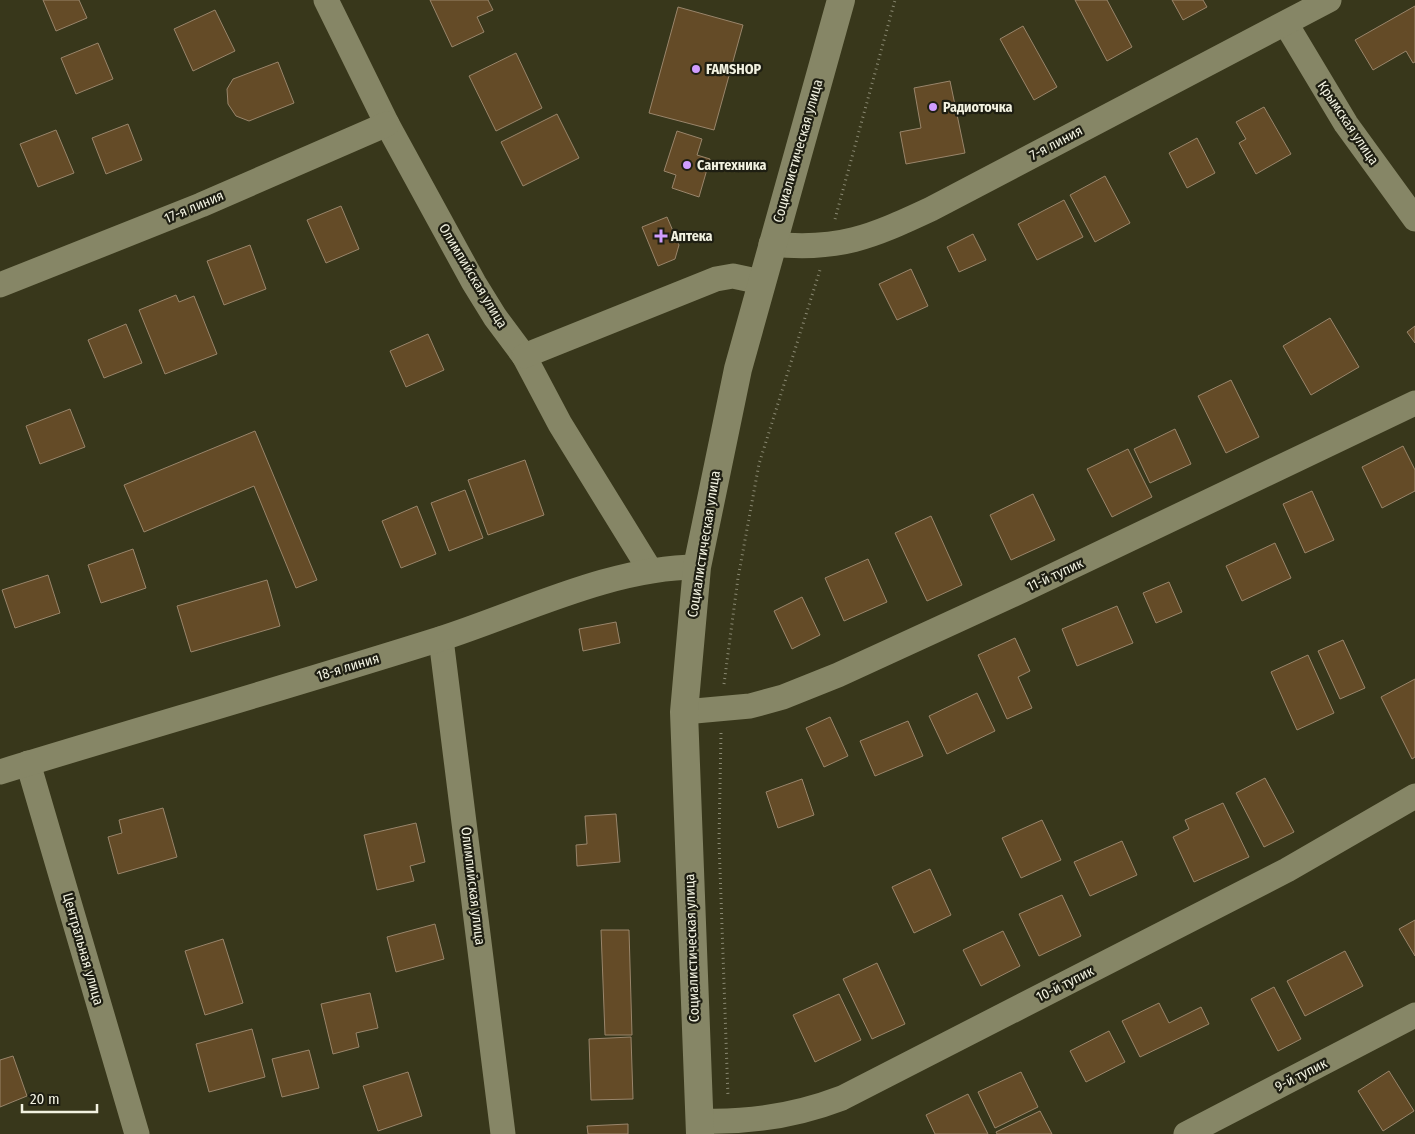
<svg xmlns="http://www.w3.org/2000/svg" width="1415" height="1134" viewBox="0 0 1415 1134" font-family="'Fira Sans Condensed',sans-serif">
<style>
.building{fill:#644b27;stroke:#99856b}
.lines{fill:none;stroke-linecap:round;stroke-linejoin:round}
.path{stroke:#8a8972;stroke-width:3;stroke-dasharray:1 4;stroke-linecap:butt}
.street{stroke:#868666;stroke-width:25}
.secondary{stroke:#868666;stroke-width:28}
.poi-dot{fill:#d09dff;stroke:#1e1e12;stroke-width:2}
.labels{text-anchor:middle;dominant-baseline:central;stroke-width:4.5;stroke-linejoin:round;paint-order:stroke}
.poi-label{font-size:14px;font-weight:bold;fill:#f2f2e1;stroke:#1e1e12;text-anchor:start}
.street-label{font-size:14px;fill:#f2f2e1;stroke:#1e1e12}
</style>
<rect width="100%" height="100%" fill="#38371b"/>
<g class="building">
<path d="M43,0H79L87,18L56,31Z"/>
<path d="M430,0H488L493,10L477,17L484,32L452,47Z"/>
<path d="M1075,0H1107L1132,47L1107,61Z"/>
<path d="M1172,0H1203L1207,7L1183,20Z"/>
<path d="M1415,6V62L1413,63L1406,51L1373,70L1355,40Z"/>
<path d="M678,7L743,25L714,130L649,113Z"/>
<path d="M215,10L235,51L193,71L174,29Z"/>
<path d="M1023,26L1057,87L1034,100L1000,39Z"/>
<path d="M98,43L113,79L76,94L61,58Z"/>
<path d="M516,53L542,108L496,131L469,76Z"/>
<path d="M278,62L294,103L249,121L236,116L228,104L227,89L233,79Z"/>
<path d="M950,81L965,153L906,164L900,132L921,128L914,88Z"/>
<path d="M1264,107L1291,154L1256,174L1239,143L1246,139L1236,122Z"/>
<path d="M557,114L579,158L523,186L501,142Z"/>
<path d="M128,124L142,160L106,174L92,138Z"/>
<path d="M56,130L74,173L38,187L20,144Z"/>
<path d="M677,131L702,139L697,155L710,159L699,197L672,188L676,175L664,171Z"/>
<path d="M1197,138L1215,173L1187,188L1169,153Z"/>
<path d="M1105,176L1130,223L1095,242L1070,195Z"/>
<path d="M1064,200L1083,237L1037,260L1018,224Z"/>
<path d="M341,206L359,249L326,263L307,220Z"/>
<path d="M667,217L679,245L675,259L658,266L642,227Z"/>
<path d="M973,234L986,260L959,272L947,247Z"/>
<path d="M250,245L266,289L224,305L207,261Z"/>
<path d="M911,269L928,306L897,320L879,284Z"/>
<path d="M176,295L179,302L194,296L217,354L165,374L139,310Z"/>
<path d="M1330,318L1359,367L1311,395L1283,346Z"/>
<path d="M126,324L142,363L104,378L88,340Z"/>
<path d="M1415,326V343L1407,332Z"/>
<path d="M428,334L444,370L406,387L390,351Z"/>
<path d="M1231,380L1259,437L1226,453L1198,396Z"/>
<path d="M70,409L85,447L40,464L26,426Z"/>
<path d="M1175,429L1191,464L1150,483L1134,449Z"/>
<path d="M255,431L317,580L296,588L254,486L144,532L124,485Z"/>
<path d="M1403,446L1415,470V491L1382,508L1362,467Z"/>
<path d="M1128,449L1152,497L1112,517L1087,469Z"/>
<path d="M525,460L544,515L488,535L468,480Z"/>
<path d="M465,490L483,538L449,551L431,503Z"/>
<path d="M1312,491L1334,540L1305,553L1283,504Z"/>
<path d="M1033,494L1055,540L1011,560L990,515Z"/>
<path d="M417,506L436,554L401,568L382,521Z"/>
<path d="M931,516L962,585L927,601L895,533Z"/>
<path d="M1275,543L1291,578L1242,601L1226,566Z"/>
<path d="M133,549L146,588L101,603L88,565Z"/>
<path d="M868,559L887,602L844,621L825,578Z"/>
<path d="M48,575L60,613L15,628L2,590Z"/>
<path d="M267,580L280,626L191,652L177,606Z"/>
<path d="M1169,582L1182,612L1156,623L1143,593Z"/>
<path d="M802,597L820,635L792,649L774,611Z"/>
<path d="M1117,606L1133,643L1077,666L1062,629Z"/>
<path d="M616,622L620,643L583,651L579,629Z"/>
<path d="M1015,638L1030,671L1018,677L1032,708L1007,719L978,655Z"/>
<path d="M1343,640L1365,688L1340,699L1318,651Z"/>
<path d="M1308,655L1334,713L1297,730L1271,672Z"/>
<path d="M1415,679V757L1412,759L1381,697Z"/>
<path d="M977,693L995,731L947,754L929,716Z"/>
<path d="M830,717L848,756L824,767L806,728Z"/>
<path d="M908,721L923,756L875,776L860,741Z"/>
<path d="M1265,778L1294,832L1264,847L1236,793Z"/>
<path d="M802,779L814,815L778,828L766,792Z"/>
<path d="M1223,803L1249,857L1194,882L1173,837L1189,829L1185,820Z"/>
<path d="M163,808L177,857L118,874L108,837L122,833L119,820Z"/>
<path d="M616,814L620,862L577,866L576,845L587,844L585,816Z"/>
<path d="M1042,820L1061,860L1021,878L1002,838Z"/>
<path d="M416,823L425,862L410,866L414,881L377,890L364,835Z"/>
<path d="M1122,841L1137,875L1090,896L1074,862Z"/>
<path d="M930,869L951,915L914,933L892,887Z"/>
<path d="M1062,895L1081,936L1039,956L1019,914Z"/>
<path d="M1415,920V956L1399,929Z"/>
<path d="M435,924L444,959L396,972L387,937Z"/>
<path d="M601,930H629L632,1035H605Z"/>
<path d="M1003,931L1020,966L981,986L963,950Z"/>
<path d="M223,939L243,1003L205,1015L185,951Z"/>
<path d="M1345,951L1363,986L1305,1016L1287,981Z"/>
<path d="M877,963L905,1024L872,1039L843,979Z"/>
<path d="M1274,987L1301,1039L1278,1051L1251,999Z"/>
<path d="M370,993L378,1028L356,1033L359,1047L333,1054L321,1004Z"/>
<path d="M839,994L861,1040L815,1062L793,1015Z"/>
<path d="M1159,1003L1169,1023L1201,1007L1209,1024L1140,1057L1122,1021Z"/>
<path d="M252,1029L265,1077L209,1092L196,1044Z"/>
<path d="M1109,1031L1125,1062L1086,1082L1070,1051Z"/>
<path d="M631,1037L633,1099L591,1100L589,1039Z"/>
<path d="M309,1050L319,1088L282,1097L272,1059Z"/>
<path d="M13,1056L27,1096L0,1107V1060Z"/>
<path d="M1389,1071L1414,1111L1383,1131L1358,1091Z"/>
<path d="M408,1072L422,1116L378,1131L363,1086Z"/>
<path d="M1021,1072L1038,1107L995,1128L978,1092Z"/>
<path d="M968,1094L988,1134H935L926,1115Z"/>
<path d="M1040,1111L1052,1134H997L996,1132Z"/>
<path d="M628,1124V1134H588L587,1126Z"/>
</g>
<g class="lines">
<g class="path">
<path d="M835,219L895,0"/>
<path d="M724,684L738,578L759,464L820,270"/>
<path d="M721,733L719,841L728,1097"/>
</g>
<g class="street">
<path d="M326,0L387,124L474,283L495,317L524,356L560,424L650,570"/>
<path d="M1286,24L1346,124L1415,219"/>
<path d="M771,244C839,251 871,237 931,209L1329,0"/>
<path d="M0,285L201,205L387,124"/>
<path d="M524,356L716,279L733,276L761,282"/>
<path d="M441,639L503,1134"/>
<path d="M684,712L750,706L783,697L838,675L1023,590L1415,403"/>
<path d="M28,763L137,1134"/>
<path d="M0,772C147,727 294,685 440,639C521,613 612,567 697,567"/>
<path d="M699,1121C750,1123 795,1116 842,1098L1287,870L1415,796"/>
<path d="M1186,1134L1415,1015"/>
</g>
<path class="secondary" d="M700,1134L684,712L697,567L738,369L841,0"/>
</g>
<g class="poi-dot">
<circle cx="696" cy="69" r="5"/>
<circle cx="933" cy="107" r="5"/>
<circle cx="687" cy="165" r="5"/>
<path d="M658.5 228.5h5v5h5v5h-5v5h-5v-5h-5v-5h5z"/>
</g>
<g class="labels">
<g class="poi-label">
<text x="706" y="69">FAMSHOP</text>
<text x="943" y="107">Радиоточка</text>
<text x="697" y="165">Сантехника</text>
<text x="671" y="236">Аптека</text>
</g>
<g class="street-label">
<text transform="translate(1348 123) rotate(56)">Крымская улица</text>
<text transform="translate(1056 143) rotate(-28)">7-я линия</text>
<text transform="translate(798 151) rotate(-74)">Социалистическая улица</text>
<text transform="translate(194 207) rotate(-23)">17-я линия</text>
<text transform="translate(473 276) rotate(59)">Олимпийская улица</text>
<text transform="translate(704 544) rotate(-81)">Социалистическая улица</text>
<text transform="translate(1055 575) rotate(-25)">11-й тупик</text>
<text transform="translate(348 667) rotate(-17)">18-я линия</text>
<text transform="translate(473 886) rotate(83)">Олимпийская улица</text>
<text transform="translate(692 948) rotate(-92)">Социалистическая улица</text>
<text transform="translate(83 949) rotate(74)">Центральная улица</text>
<text transform="translate(1065 984) rotate(-27)">10-й тупик</text>
<text transform="translate(1301 1075) rotate(-27)">9-й тупик</text>
</g>
</g>
<path d="M22 1104v8h75v-8" fill="none" stroke="#f2f2e1" stroke-width="2.5"/>
<text x="30" y="1104" font-size="15" fill="#f2f2e1" stroke="#1e1e12" stroke-width="4" paint-order="stroke">20 m</text>
</svg>
